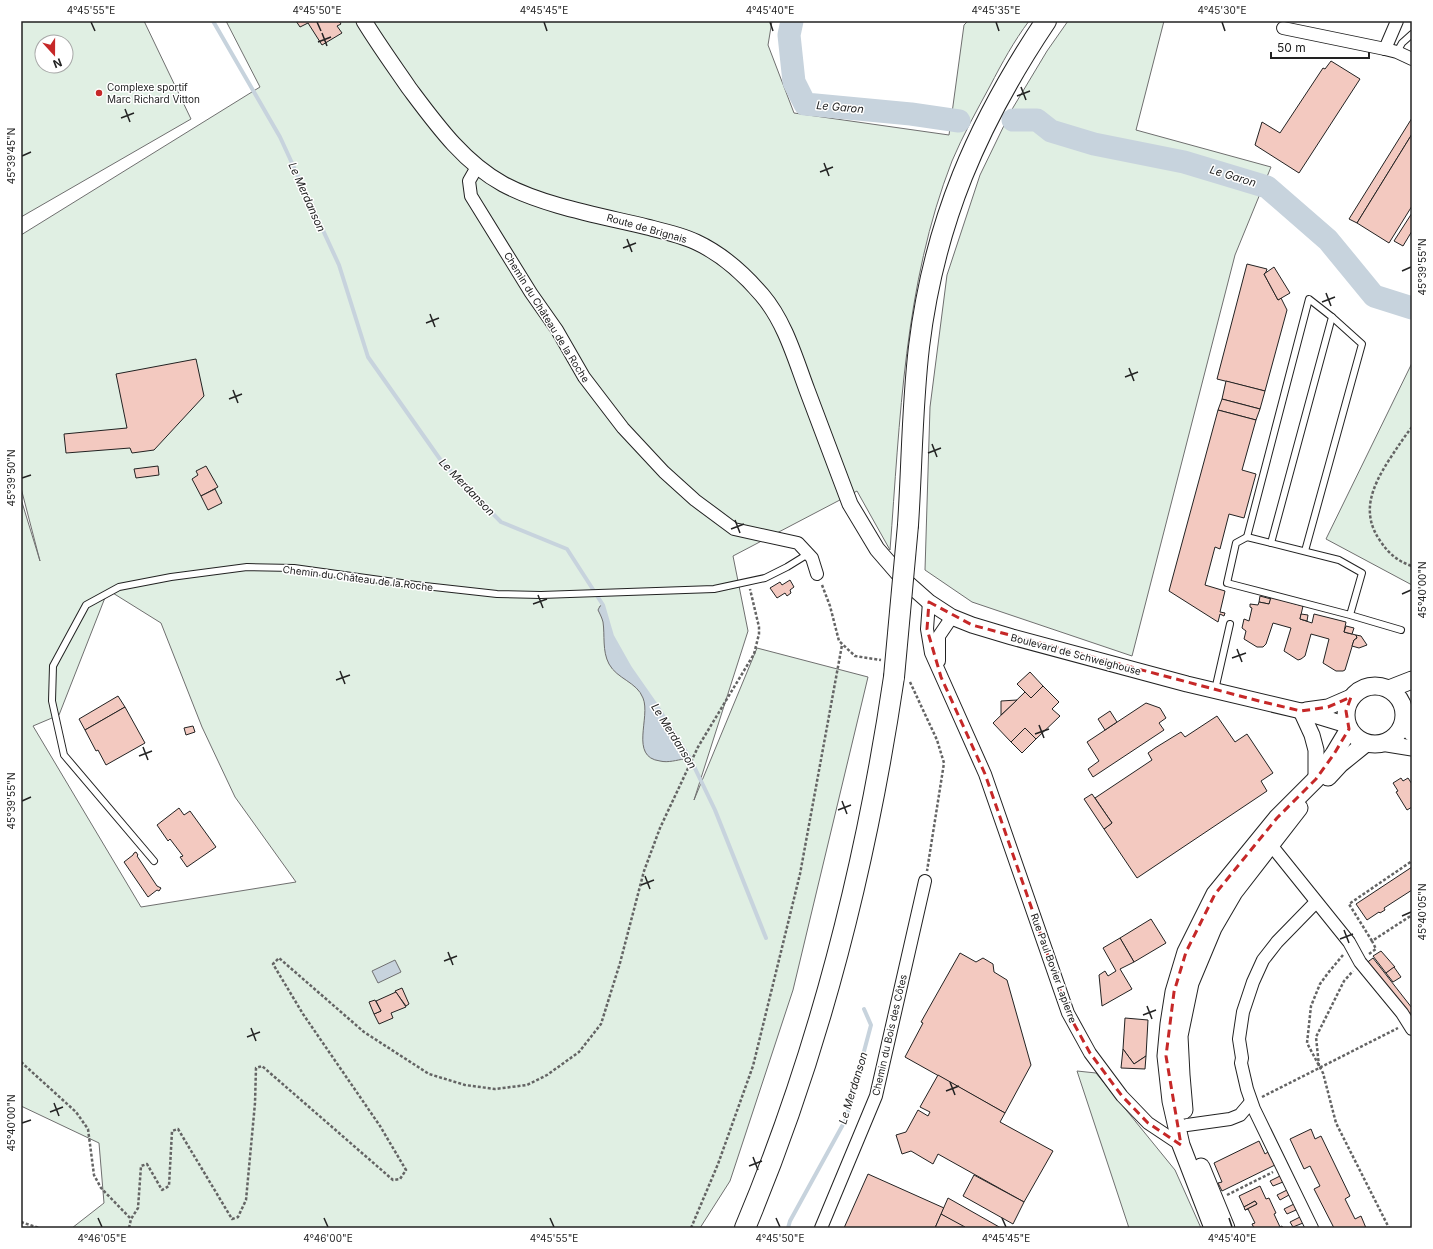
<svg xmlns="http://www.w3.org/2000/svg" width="1433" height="1249" viewBox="0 0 1433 1249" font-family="Inter,sans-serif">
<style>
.green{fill:#e0efe3;stroke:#6f6f6f;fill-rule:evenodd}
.water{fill:#c7d3dd;stroke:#6f6f6f}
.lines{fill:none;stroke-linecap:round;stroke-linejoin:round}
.stream{stroke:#c7d3dd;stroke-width:4}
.river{stroke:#c7d3dd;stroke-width:23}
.building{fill:#f3c9c0;stroke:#222}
.service-casing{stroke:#222;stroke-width:8}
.minor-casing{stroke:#222;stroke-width:14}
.tertiary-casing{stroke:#222;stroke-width:17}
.secondary-casing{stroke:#222;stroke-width:19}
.trunk-casing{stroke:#222;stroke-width:22}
.path{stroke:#646464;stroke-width:2.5;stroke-dasharray:3 2;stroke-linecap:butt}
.service{stroke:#fff;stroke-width:6}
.minor{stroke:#fff;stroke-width:12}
.tertiary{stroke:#fff;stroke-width:15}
.secondary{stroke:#fff;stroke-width:17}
.trunk{stroke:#fff;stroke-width:20}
.trunk-bridge-casing{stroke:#222;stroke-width:22;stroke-linecap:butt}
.trunk-bridge{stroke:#fff;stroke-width:20}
.marked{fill:none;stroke:#c62828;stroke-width:3;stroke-dasharray:8 5;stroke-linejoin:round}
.ticks{fill:none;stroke:#222;stroke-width:1.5}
.poi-dot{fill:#c62828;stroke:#fff;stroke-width:1.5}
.labels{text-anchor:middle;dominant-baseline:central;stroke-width:3;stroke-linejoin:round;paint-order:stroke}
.poi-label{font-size:10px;fill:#222;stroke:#fff;text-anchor:start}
.street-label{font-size:10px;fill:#222;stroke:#fff}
.water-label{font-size:11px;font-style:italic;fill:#222;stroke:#fff}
.neatline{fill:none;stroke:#222;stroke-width:1.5}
.ticks-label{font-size:10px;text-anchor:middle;fill:#222}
</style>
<rect width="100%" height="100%" fill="#fff"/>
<g class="green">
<path d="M21,21H144L191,119L21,217ZM42,42H66V66H42Z"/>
<path d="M226,21H772L768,45L794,113L949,135L964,25L968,21H1029C1014,41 1002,63 990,86C977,110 963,135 952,161C904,284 900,421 890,550L857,491L733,556L748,631L694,800L757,648L868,677L793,990L730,1181L700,1228H72L104,1203L99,1143L21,1106V499L40,561L21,488V235L260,87ZM108,590L161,623L202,727L235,797L296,882L141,907L33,726L59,715Z"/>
<path d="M1068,21H1164L1136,130L1271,167L1235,255L1132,656L972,602L925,570L930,407L947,275L980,175L1011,111L1047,51Z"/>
<path d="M1412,363V585L1326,539Z"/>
<path d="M1077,1071L1096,1073L1175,1170L1201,1228H1129Z"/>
</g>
<g class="water">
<path d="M603,605L612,636L630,668L660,711L690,758L688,760L684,759C677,760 668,763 660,761C629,757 651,717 643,698C637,682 617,679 609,664C602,651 605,635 603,622C602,618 600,614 598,610L600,606Z"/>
<path d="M395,960L401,972L378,983L372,971Z"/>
</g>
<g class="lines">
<g class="stream">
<path d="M213,21L280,137L339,265L368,357L442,462L501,522L567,549L603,605L612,636L630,668L660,711L690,758L715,810L766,938"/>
<path d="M788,1228L790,1221L846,1119L871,1025L864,1009"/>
</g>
<g class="river">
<path d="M792,21L789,35L794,82L805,104L911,114L959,121"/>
<path d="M1013,120H1037L1051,131L1094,144L1184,162L1267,187L1328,240L1374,296L1412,308"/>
</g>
</g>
<g class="building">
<path d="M296,21H339L341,24L337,26L342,33L322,45L308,23L300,27Z"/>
<path d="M1331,61L1360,79L1299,173L1255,145L1262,122L1280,133L1323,68L1325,69Z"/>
<path d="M1412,118V134L1357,223L1349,219Z"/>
<path d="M1412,134V206L1389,243L1357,223Z"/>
<path d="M1412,213V231L1403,246L1394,241Z"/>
<path d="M1247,264L1267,269L1266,272L1264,274L1278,300L1281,298L1287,310L1265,391L1217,379Z"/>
<path d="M1274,267L1290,293L1278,300L1264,274Z"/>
<path d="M196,359L204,396L154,450L132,453L130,448L66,453L64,434L127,428L116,374Z"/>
<path d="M1226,381L1265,391L1260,409L1222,399Z"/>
<path d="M1222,399L1260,409L1256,420L1218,410Z"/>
<path d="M1218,410L1256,420L1242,470L1256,474L1244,518L1229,514L1220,549L1215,547L1205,585L1225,591L1220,612L1225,613L1224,616L1220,614L1218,622L1169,591Z"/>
<path d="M158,466L159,475L136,478L134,469Z"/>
<path d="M206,466L218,487L201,496L192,479L198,475L196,471Z"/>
<path d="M215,489L222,503L208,510L201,496Z"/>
<path d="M790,580L794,587L790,590L791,593L787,596L785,593L777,598L770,588L780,582L782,585Z"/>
<path d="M1260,596L1271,599L1269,604L1259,602Z"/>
<path d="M1271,597L1303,606L1300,619L1312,623L1314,614L1346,622L1344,632L1356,635L1357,638L1354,640L1345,670L1343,671H1336L1323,663L1329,639L1311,634L1305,656L1301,659L1298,660L1284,651L1291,628L1273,623L1266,644L1263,647H1257L1244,639L1246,631L1242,628L1244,619L1249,621L1252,608L1250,607V604L1258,605L1259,602L1269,604Z"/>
<path d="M1301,614L1308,615L1307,621L1300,619Z"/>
<path d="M1346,626L1354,628L1352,634L1344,632Z"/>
<path d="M1356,635L1361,636L1367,645L1359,648L1352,646L1354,640L1357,638Z"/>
<path d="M1030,672L1043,686L1031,698L1017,684Z"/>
<path d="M1043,686L1059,702L1052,709L1060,716L1036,739L1025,728L1011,742L993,723L1025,692L1031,698Z"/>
<path d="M118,696L125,707L85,730L79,719Z"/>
<path d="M1017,700L1001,715V701Z"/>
<path d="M1146,703L1160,708L1166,718L1159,723L1164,730L1093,777L1088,769L1099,761L1087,742Z"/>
<path d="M125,707L145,743L106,765L98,750L96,751L85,730Z"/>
<path d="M1110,711L1117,722L1105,730L1098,719Z"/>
<path d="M1217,716L1235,742L1247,734L1273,773L1261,781L1267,791L1137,878L1104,829L1112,823L1095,798L1152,760L1148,753L1155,748L1181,732L1185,737Z"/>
<path d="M193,726L195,732L186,735L184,728Z"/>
<path d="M1025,728L1036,739L1022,753L1011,742Z"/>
<path d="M1401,778L1403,781L1408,778L1412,784V807L1407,810L1396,792L1398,791L1393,783Z"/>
<path d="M1092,794L1112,823L1104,829L1084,799Z"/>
<path d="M179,808L184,815L190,811L216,847L187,867L180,857L183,856L170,839L168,841L157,825Z"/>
<path d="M136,852L138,855L137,856L157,886L161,888L159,891L157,890L148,897L124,862L133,855L134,853Z"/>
<path d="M1412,867V890L1384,908L1385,910L1380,913L1379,912L1367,920L1356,904Z"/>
<path d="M1151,919L1166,943L1134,962L1120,938Z"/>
<path d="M1120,938L1134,962L1120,969L1132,989L1102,1006L1099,975L1105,971L1108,976L1116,971L1103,948Z"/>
<path d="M1381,951L1395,967L1386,973L1373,956Z"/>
<path d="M960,953L976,962L983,958L993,964L994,972L1007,980L1031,1065L1005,1113L905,1057L923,1023L921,1022Z"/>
<path d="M1373,958L1412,1008V1012L1407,1016L1365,964Z"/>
<path d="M1394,967L1401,977L1393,982L1386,973Z"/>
<path d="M402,988L409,1004L406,1006L395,991Z"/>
<path d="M396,992L406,1007L391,1013L393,1018L379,1024L374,1014L381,1011L376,1001Z"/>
<path d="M375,1000L381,1011L374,1014L369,1002Z"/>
<path d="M1125,1018L1148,1020L1146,1056L1134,1064L1123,1049Z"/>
<path d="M1123,1049L1134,1064L1146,1056L1145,1069L1121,1068Z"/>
<path d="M938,1075L1005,1113L1000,1122L1053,1151L1024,1202L938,1154L933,1164L911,1151L902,1154L896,1135L906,1132L918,1110L928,1116L930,1112L920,1107Z"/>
<path d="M1311,1129L1315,1139L1321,1136L1350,1196L1345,1199L1355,1219L1361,1216L1366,1228H1334L1314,1189L1320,1186L1310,1166L1304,1169L1290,1139Z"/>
<path d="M1259,1141L1265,1154L1268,1152L1275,1165L1222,1191L1218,1183L1222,1182L1214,1163Z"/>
<path d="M868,1174L944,1208L935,1228H844Z"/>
<path d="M974,1175L1024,1202L1013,1224L963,1196Z"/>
<path d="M1280,1176L1283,1182L1273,1186L1270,1181Z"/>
<path d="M1260,1186L1266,1199L1269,1198L1276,1213L1274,1214L1280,1227L1282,1226L1283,1228H1254L1252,1224L1255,1223L1248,1209L1245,1210L1257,1204L1255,1201L1244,1207L1239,1196Z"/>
<path d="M1287,1190L1289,1195L1280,1200L1277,1195Z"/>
<path d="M948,1198L1001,1228H964L941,1214Z"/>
<path d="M1255,1201L1257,1204L1245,1210L1244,1207Z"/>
<path d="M1294,1204L1296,1210L1287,1214L1284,1209Z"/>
<path d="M941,1214L965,1227L935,1228Z"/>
<path d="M1300,1217L1303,1223L1293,1227L1290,1222Z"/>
</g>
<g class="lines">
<defs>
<g id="service">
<path d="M1397,52L1402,43L1412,34"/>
<path d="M1247,537L1309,299L1332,317L1271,543"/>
<path d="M1305,551L1362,344L1332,317"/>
<path d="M1350,615L1362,573L1339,560L1247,537L1236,543L1227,583L1350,615L1401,630"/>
<path d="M1215,690L1230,624"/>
<path d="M154,861L64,755L52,701L53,666L86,605L119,587L171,577L247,567L294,568L416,585L497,594L541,595L714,589L765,578L787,567L808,554"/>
</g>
<g id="minor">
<path d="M1283,28L1385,49L1397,52L1412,59"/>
<path d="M1385,49L1397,21"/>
<path d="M477,167L469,181L471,196L531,293L557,330L584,377L623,428L664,472L695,500L734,529L798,543L812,558L817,574"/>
<path d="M929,602L927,629L931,653L985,774L1068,1013L1090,1053L1122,1096L1148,1123L1181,1145"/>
<path d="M939,661V636L952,617"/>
<path d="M1271,845L1349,942L1360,962L1402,1013L1412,1029"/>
<path d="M1187,1125L1230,1119L1240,1115L1251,1102"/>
<path d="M821,1228L876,1096L925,881"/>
<path d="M1312,1228L1254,1109L1247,1089L1241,1063L1242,1058L1239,1039L1243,1012L1253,982L1263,960L1277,942L1316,902"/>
</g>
<g id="tertiary">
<path d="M364,21C378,44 394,66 409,88C436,124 463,162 503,184C544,206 602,216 647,227C663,231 681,235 696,242C722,254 744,274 762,295C785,322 795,358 807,390C821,428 836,466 850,504L877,549L903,579L929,602L952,617L972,625L1012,637L1187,684L1301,711L1347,725"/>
<path d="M1306,710L1328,707L1351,697"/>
<path d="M1301,711L1312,735L1316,750V779"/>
<path d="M1403,724L1412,734"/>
<path d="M1381,743L1412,748"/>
</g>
<g id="secondary">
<circle cx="1375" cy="715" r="29"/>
<path d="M1389,689L1412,680"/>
<path d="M1328,777L1340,764L1366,743"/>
<path d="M1184,1110L1181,1075L1179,1036L1190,983L1213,928L1234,892L1299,808"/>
<path d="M1201,1167L1226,1228"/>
<path d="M1213,1228L1181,1145L1171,1101L1166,1056L1169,1024L1174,992L1186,952L1215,894L1277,818L1316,779L1334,754L1349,729"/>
</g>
<g id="trunk">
<path d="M908,525C912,465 912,406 919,347C934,223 977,124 1046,21"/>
<path d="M745,1228C819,1052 866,866 894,677"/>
</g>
</defs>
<use href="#service" class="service-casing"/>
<use href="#minor" class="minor-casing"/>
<use href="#tertiary" class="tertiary-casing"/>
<use href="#secondary" class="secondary-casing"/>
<use href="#trunk" class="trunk-casing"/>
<g class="path">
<path d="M1412,427C1404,437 1397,448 1389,460C1372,487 1360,513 1381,542C1389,554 1399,562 1412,566"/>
<path d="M822,585L830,606L839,641L855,656L881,660"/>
<path d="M910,682L937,740L944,763L927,871"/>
<path d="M1372,941L1349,904L1412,861"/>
<path d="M1369,954L1376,949L1372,941L1412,915"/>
<path d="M1343,955L1328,973L1320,984L1311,1006L1307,1043L1323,1073L1336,1123L1389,1228"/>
<path d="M21,1062L76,1112L88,1129L94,1175L101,1188L131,1219"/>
<path d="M1319,1066L1316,1037L1344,981L1353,971"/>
<path d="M1262,1097L1398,1028"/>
<path d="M1227,1195L1273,1172"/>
<path d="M21,1222L39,1228"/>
<path d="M129,1228L131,1219L138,1208L141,1166L147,1164L162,1190L169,1186L172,1131L178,1129L232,1219L238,1217L246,1200L255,1103L256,1068L262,1066L393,1180L400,1179L406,1170L380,1126L303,1014L273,964L279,958L364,1032L429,1074L465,1085L495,1089L527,1085L547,1075L579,1052L601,1024L620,963L644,871L660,828L698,747L754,654L759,634V627L750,589"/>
<path d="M691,1228L718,1164L753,1066L800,874L842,645"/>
</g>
<use href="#service" class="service"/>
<use href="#minor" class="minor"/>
<use href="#tertiary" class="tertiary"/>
<use href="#secondary" class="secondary"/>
<use href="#trunk" class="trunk"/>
<defs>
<path id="trunk-bridge" d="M894,677L908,525"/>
</defs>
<use href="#trunk-bridge" class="trunk-bridge-casing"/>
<use href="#trunk-bridge" class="trunk-bridge"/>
</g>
<path class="marked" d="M929,602L972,625L1259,701L1301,711L1328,707L1351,697L1346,711L1349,729L1334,754L1316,779L1277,818L1215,894L1186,952L1174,992L1166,1056L1181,1145L1148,1123L1122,1096L1090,1053L1068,1013L985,774L941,677L927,629Z"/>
<path class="ticks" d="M91,22L95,31M317,22L321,31M544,22L547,31M770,22L773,31M996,22L999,31M1222,22L1225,31M322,33L327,46M318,42L331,37M1021,87L1026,100M1017,96L1030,91M125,109L130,122M121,118L134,113M22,156L31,152M824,163L829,176M820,172L833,167M627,239L632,252M623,248L636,243M1402,271L1411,267M1326,293L1331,306M1322,302L1335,297M430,314L435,327M426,323L439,318M1129,368L1134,381M1125,377L1138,372M233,390L238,403M229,399L242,394M932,444L937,457M928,453L941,448M22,478L31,475M735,520L740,533M731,529L744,524M1402,594L1411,590M538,595L543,608M533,604L547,599M1237,649L1242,662M1232,658L1246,653M340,671L345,684M336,680L350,675M1039,725L1044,738M1035,734L1049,729M143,747L148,760M139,756L152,751M22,801L31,797M842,801L847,814M838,810L851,805M645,876L650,889M641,885L654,880M1402,916L1411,912M1344,930L1349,943M1340,939L1353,934M448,952L453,965M444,961L457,956M1147,1006L1152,1019M1143,1015L1156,1010M251,1028L256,1041M247,1037L260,1032M950,1082L955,1095M946,1091L959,1086M54,1103L59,1116M50,1112L63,1107M22,1123L31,1120M753,1157L758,1170M749,1166L762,1161M98,1218L102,1227M324,1218L328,1227M550,1218L554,1227M776,1218L780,1227M1002,1218L1006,1227M1229,1218L1232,1227"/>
<circle class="poi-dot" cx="99" cy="93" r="4"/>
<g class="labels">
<g class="poi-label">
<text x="107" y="87">Complexe sportif<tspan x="107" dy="12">Marc Richard Vitton</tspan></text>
</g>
<g class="street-label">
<text transform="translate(647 228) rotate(16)">Route de Brignais</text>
<text transform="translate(547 317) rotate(58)">Chemin du Château de la Roche</text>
<text transform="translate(358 578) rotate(7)">Chemin du Château de la Roche</text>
<text transform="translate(1076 654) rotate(15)">Boulevard de Schweighouse</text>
<text transform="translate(1054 968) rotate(70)">Rue Paul Bovier Lapierre</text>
<text transform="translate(889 1035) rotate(-77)">Chemin du Bois des Côtes</text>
</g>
<g class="water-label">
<text transform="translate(840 107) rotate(5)">Le Garon</text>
<text transform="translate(1233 176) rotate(17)">Le Garon</text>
<text transform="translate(307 197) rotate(66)">Le Merdanson</text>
<text transform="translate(467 487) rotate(46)">Le Merdanson</text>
<text transform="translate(674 736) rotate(58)">Le Merdanson</text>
<text transform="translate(853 1088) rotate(-73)">Le Merdanson</text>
</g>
</g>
<rect width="1433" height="1249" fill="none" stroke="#ffffff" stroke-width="44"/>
<g transform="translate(54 54) rotate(159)"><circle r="19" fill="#ffffff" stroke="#a7a7a7"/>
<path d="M0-3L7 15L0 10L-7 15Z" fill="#c62828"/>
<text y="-6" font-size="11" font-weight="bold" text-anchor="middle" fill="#222222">N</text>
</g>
<path d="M1271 52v6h98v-6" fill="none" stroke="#222222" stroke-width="2"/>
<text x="1277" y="52" font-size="12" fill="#222222" stroke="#ffffff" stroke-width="3" paint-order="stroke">50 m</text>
<rect x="22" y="22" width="1389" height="1205" class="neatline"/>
<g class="ticks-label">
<text x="91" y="14">4°45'55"E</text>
<text x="317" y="14">4°45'50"E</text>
<text x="544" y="14">4°45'45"E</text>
<text x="770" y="14">4°45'40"E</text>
<text x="996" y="14">4°45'35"E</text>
<text x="1222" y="14">4°45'30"E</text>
<text transform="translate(11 156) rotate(-90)" y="4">45°39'45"N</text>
<text transform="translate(1422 267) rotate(-90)" y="4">45°39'55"N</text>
<text transform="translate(11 478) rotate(-90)" y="4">45°39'50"N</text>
<text transform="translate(1422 590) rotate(-90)" y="4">45°40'00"N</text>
<text transform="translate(11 801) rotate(-90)" y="4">45°39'55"N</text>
<text transform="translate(1422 912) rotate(-90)" y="4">45°40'05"N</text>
<text transform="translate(11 1123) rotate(-90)" y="4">45°40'00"N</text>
<text x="102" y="1242">4°46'05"E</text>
<text x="328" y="1242">4°46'00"E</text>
<text x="554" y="1242">4°45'55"E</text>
<text x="780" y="1242">4°45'50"E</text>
<text x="1006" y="1242">4°45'45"E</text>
<text x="1232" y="1242">4°45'40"E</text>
</g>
</svg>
